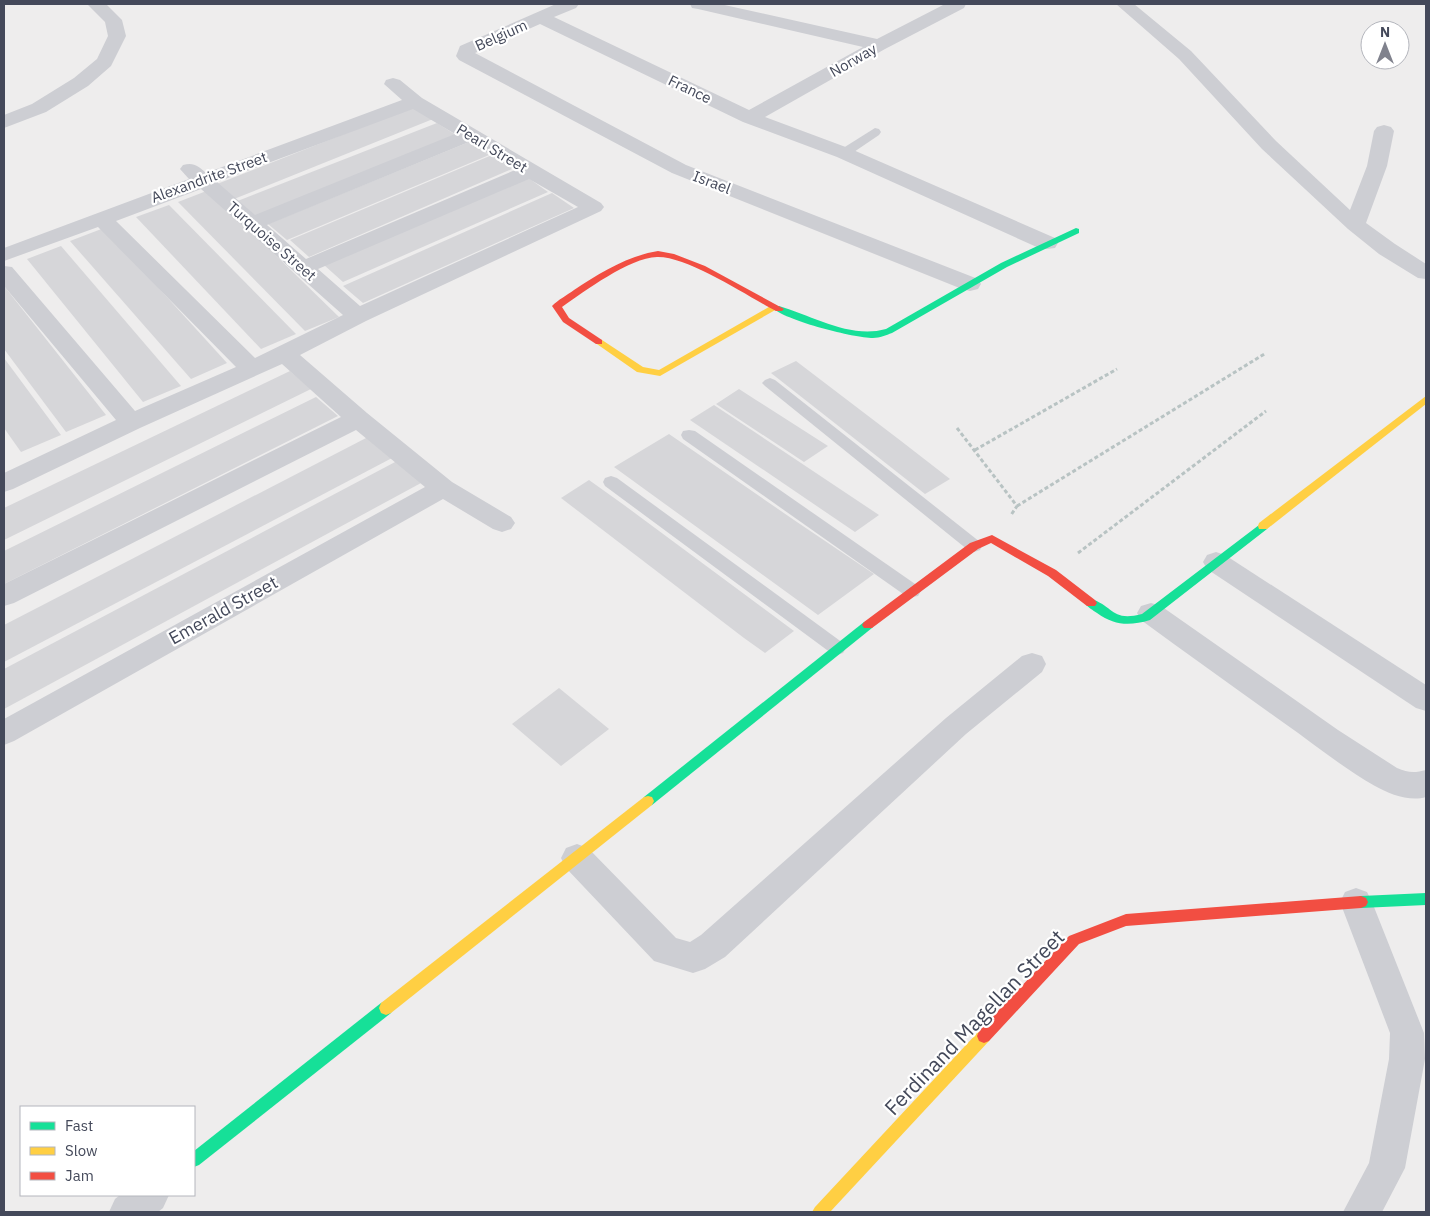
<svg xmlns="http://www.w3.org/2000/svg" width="1430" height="1216" viewBox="0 0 1430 1216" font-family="'IBM Plex Sans',sans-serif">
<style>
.building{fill:#d6d6d9}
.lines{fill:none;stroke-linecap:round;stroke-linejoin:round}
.path{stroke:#b8c3c3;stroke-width:3;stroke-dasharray:4 2.5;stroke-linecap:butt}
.lane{fill:#cdced3;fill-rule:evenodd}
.street{fill:#cdced3;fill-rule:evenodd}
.fast{fill:#16e098;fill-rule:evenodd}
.slow{fill:#ffcf43;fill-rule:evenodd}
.jam{fill:#f24e42;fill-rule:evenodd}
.labels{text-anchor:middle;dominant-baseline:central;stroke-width:4.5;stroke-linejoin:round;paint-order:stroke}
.far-street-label{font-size:15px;fill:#44495a;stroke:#fff}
.street-label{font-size:18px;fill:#44495a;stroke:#fff}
.near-street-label{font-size:21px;fill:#44495a;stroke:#fff}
</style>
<rect width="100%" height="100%" fill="#eeeded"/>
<g class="building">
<path d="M413,107L433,119L234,199L217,184Z"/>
<path d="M437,123L456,135L253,217L235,202Z"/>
<path d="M469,142L489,155L287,240L268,224Z"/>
<path d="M492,155L512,169L309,257L290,240Z"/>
<path d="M527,177L548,192L343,282L324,265Z"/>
<path d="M209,190L339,317L305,331L178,202Z"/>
<path d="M552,193L574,208L363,303L343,286Z"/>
<path d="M169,205L296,334L261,349L136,217Z"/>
<path d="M104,228L227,363L191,379L70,241Z"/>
<path d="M61,246L181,386L143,402L27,259Z"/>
<path d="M4,286L106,415L66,432L4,349Z"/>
<path d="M4,358L61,435L21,452L4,428Z"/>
<path d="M796,361L901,441L950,479L925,494L771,373Z"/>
<path d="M290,371L311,389L4,540V508Z"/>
<path d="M739,389L756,400L828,446L804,462L716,404Z"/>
<path d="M316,397L338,416L4,584V551Z"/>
<path d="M714,405L879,515L855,532L690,420Z"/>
<path d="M669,434L794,520L874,574L818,615L614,467Z"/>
<path d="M368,437L392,458L4,662V625Z"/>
<path d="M397,461L421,483L4,709V669Z"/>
<path d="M589,480L624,505L794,631L765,653L744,638L561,498Z"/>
<path d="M559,688L609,729L561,766L512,724Z"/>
</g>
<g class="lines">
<g class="path">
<path d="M957,428L1017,506L1011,515"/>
<path d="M975,450L1117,369"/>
<path d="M1017,506L1266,353"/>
<path d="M1078,553L1266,411"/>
</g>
<g class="lane">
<path d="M875,128L879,129L881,132L879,135L848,156H840L838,153L840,150Z"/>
<path d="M770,378L775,380L980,542L982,546L980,550L974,552L968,550L765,386L762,383L765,380Z"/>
<path d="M689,430L695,431L918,586L921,591L918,596L912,597L906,596L683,439L681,435L683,431Z"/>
<path d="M611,476L617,478L843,643L846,648L843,653L837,655L831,653L605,486L603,482L605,478Z"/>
</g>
<g class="street">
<path d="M87,4H106L122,20L126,36L111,66L88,86L46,112L4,128V115L32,104L74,78L97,59L108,36L105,22Z"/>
<path d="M556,4H579L576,8L554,17L749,110L863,47L698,9L692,8L690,4H720L877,39L945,4H966L964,8L885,49L765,117L851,149L1055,238L1058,243L1055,248L1047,249L1039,248L837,157L743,122L540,24L475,53L686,165L978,279L981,284L978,289L970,291L962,289L672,173L459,60L456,56L460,46Z"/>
<path d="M1116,4H1134L1191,51L1276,141L1350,210L1367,166L1374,131L1377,127L1384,125L1391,127L1394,131L1387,166L1366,223L1395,244L1426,264V279L1418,278L1379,254L1348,229L1262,149L1179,59Z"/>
<path d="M393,78L400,80L422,98L601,203L604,207L601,211L366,321L300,355L367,413L452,482L511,517L515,523L511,529L502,532L493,529L443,499L14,741L4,745V719L425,487L356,430L14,603L4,606V584L341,417L282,364L140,428L13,489L4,492V473L116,420L4,286V266L12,267L135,411L236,367L98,227L4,261V248L189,179L180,169L183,165C194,162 198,166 206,173L402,100L384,84L386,80ZM413,109L455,134L255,215L217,182ZM469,142L515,170L306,259L267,225ZM529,179L578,207L360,306L318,269ZM201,189L343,315L255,358L116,221Z"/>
<path d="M1216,552L1225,555L1426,685V711L1416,708L1207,569L1203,562L1207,555Z"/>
<path d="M1151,603L1161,606L1338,730L1397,768C1408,773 1415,773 1426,770V797C1410,802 1389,794 1375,786C1343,768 1314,744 1284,723C1236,689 1189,655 1141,620L1137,613L1141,606Z"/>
<path d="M1032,653L1042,656L1046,664L1042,672L966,734L725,957L705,969L693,973L654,961L566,868L561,858L566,848L577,844L588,848L676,938L690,942L701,935L946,718L1022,656Z"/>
<path d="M1356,888L1367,892L1372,902L1424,1033L1425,1059L1405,1168L1382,1212H1343L1369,1163L1389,1059L1390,1033L1340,902L1345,892Z"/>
<path d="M120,1195H169L163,1208L158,1212H109L115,1199Z"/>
</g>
<g class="fast">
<path d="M1076,228L1079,229V233L1007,267L892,333C886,335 880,338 873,338C854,338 788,321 774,309L779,306C813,316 850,339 886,329L1001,263Z"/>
<path d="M1263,522L1268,526L1267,529L1150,620C1130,626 1115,626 1097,613C1093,610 1088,608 1085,603L1091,599C1114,606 1111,622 1142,614Z"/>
<path d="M868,621L872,622L874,625L872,628L652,805L648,806L644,805L642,801L644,797L864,622Z"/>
<path d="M1426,893V905L1361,908L1356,906L1354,902L1356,898L1361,896Z"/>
<path d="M386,1001L391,1003L393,1008L391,1013L199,1165L194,1167V1151L381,1003Z"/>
</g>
<g class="slow">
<path d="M774,304L779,307L777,309L660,376L637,372L594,342L599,339L602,340L643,367L659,370Z"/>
<path d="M1426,396V404L1267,529H1259L1258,526L1259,523Z"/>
<path d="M648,796L652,797L654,801L652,805L391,1013L386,1015L381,1013L379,1008L381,1003L644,797Z"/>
<path d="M984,1029L989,1031L991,1036L989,1041L830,1212H812L815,1207L979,1031Z"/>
</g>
<g class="jam">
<path d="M658,251L674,254L705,266L784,309L782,311H776C747,296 688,256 657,257C629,258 585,291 562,307L569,318L602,340V344H596L563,322L552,306C558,300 567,295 574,290C600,273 627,256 658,251Z"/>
<path d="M992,535L1056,570L1095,600L1097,603L1095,606H1087L1048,576L991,543L978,549L872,628H864L862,625L864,622L970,543Z"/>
<path d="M1361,896L1366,898L1368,902L1366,906L1361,908L1126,926L1079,944L989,1041L984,1043L979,1041L977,1036L979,1031L1069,936L1126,914Z"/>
</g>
</g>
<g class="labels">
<g class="far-street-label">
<text transform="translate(501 35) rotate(-24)">Belgium</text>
<text transform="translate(853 60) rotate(-30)">Norway</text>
<text transform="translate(690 89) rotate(26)">France</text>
<text transform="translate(492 148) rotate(31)">Pearl Street</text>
<text transform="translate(209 177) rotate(-20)">Alexandrite Street</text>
<text transform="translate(712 182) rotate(21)">Israel</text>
<text transform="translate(272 241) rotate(41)">Turquoise Street</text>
</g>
<g class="street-label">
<text transform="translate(223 610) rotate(-29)">Emerald Street</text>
</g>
<g class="near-street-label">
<text transform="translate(974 1022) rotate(-46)">Ferdinand Magellan Street</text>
</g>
</g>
<rect width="1430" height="1216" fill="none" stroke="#44495a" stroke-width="10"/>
<rect x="20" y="1106" width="175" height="90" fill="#ffffff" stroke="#b4b6bd"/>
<rect x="30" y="1122" width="25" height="8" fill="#16e098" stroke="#b4b6bd"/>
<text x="65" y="1131" font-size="15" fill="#44495a">Fast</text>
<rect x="30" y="1147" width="25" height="8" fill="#ffcf43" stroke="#b4b6bd"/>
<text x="65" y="1156" font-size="15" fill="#44495a">Slow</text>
<rect x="30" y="1172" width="25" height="8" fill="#f24e42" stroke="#b4b6bd"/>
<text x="65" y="1181" font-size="15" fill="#44495a">Jam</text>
<g transform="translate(1385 45)"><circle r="24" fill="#ffffff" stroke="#b4b6bd"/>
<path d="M0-4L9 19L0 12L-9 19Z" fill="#80828d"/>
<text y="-8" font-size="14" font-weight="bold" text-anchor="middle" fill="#44495a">N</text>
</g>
</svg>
